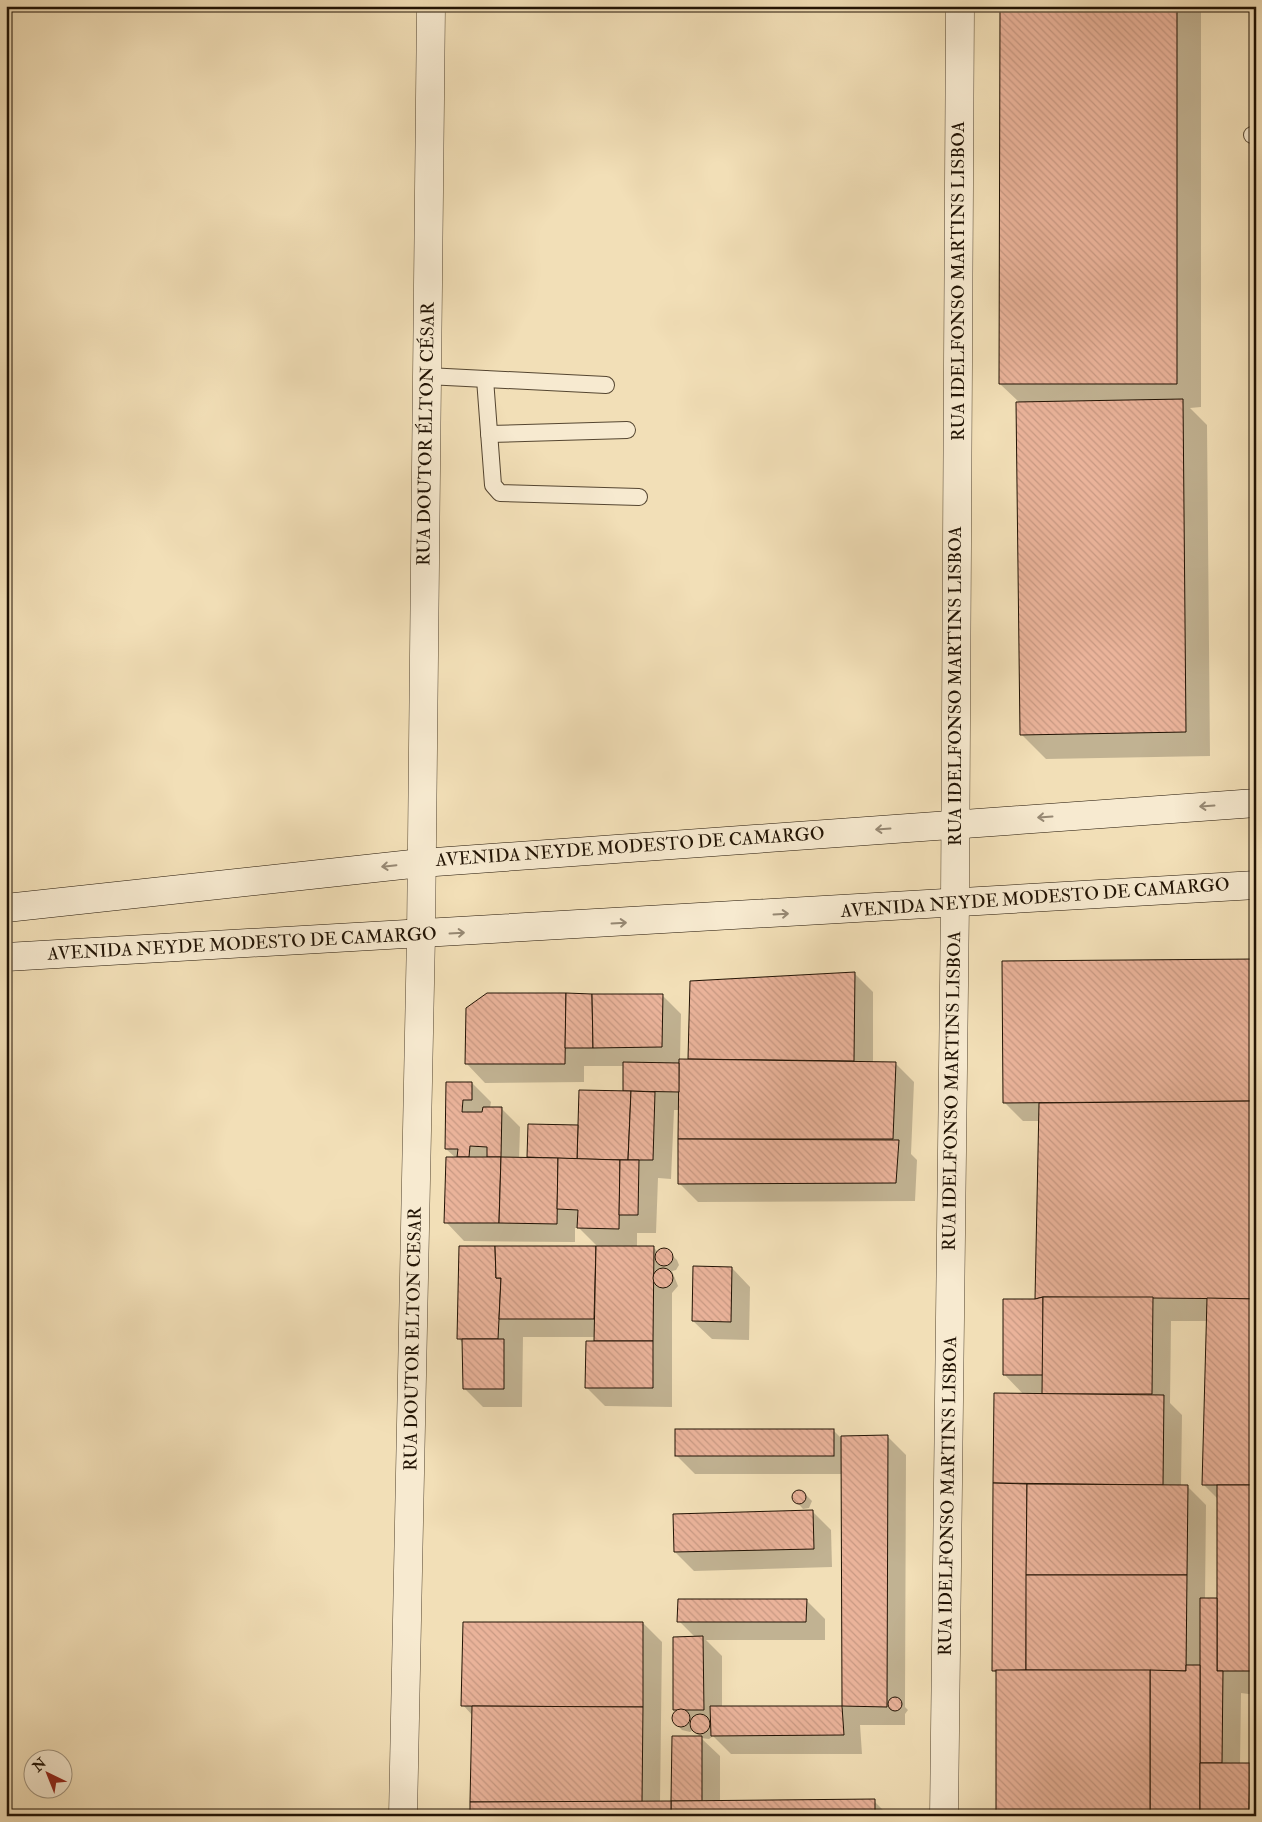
<svg xmlns="http://www.w3.org/2000/svg" width="1262" height="1822" viewBox="0 0 1262 1822" font-family="'IM FELL Double Pica',serif">
<style>
.shadow{fill:#0003;fill-rule:evenodd}
.building{fill:url(#building-back-hatch);stroke:#211304}
.lines{fill:none;stroke-linecap:round;stroke-linejoin:round}
.lane-casing{stroke:#554631;stroke-width:18}
.street-casing{stroke:#554631;stroke-width:29}
.secondary-casing{stroke:#211304;stroke-width:29}
.lane{stroke:#f7ead0;stroke-width:16}
.street{stroke:#f7ead0;stroke-width:28}
.secondary{stroke:#f7ead0;stroke-width:28}
.oneway{stroke:#978974}
.labels{text-anchor:middle;dominant-baseline:central;stroke-width:4;stroke-linejoin:round;paint-order:stroke}
.street-label{font-size:18px;fill:#211304;stroke:#f7ead0}
</style>
<defs>
<pattern id="building-back-hatch" width="6" height="6" patternUnits="userSpaceOnUse" patternTransform="scale(1.25)"><rect width="6" height="6" fill="#eab39a"/><path d="M-1 5l2 2M0 0l6 6M5-1l2 2" fill="none" stroke="#c89983"/></pattern>
</defs>
<rect width="100%" height="100%" fill="#f2dfb7"/>
<filter id="stains"><feTurbulence type="fractalNoise" baseFrequency=".004" numOctaves="4"/><feColorMatrix values="0 0 0 0 .2 0 0 0 0 .09 0 0 0 0 .02 0 0 0 .5 -.17"/></filter>
<radialGradient id="worn" r=".72"><stop offset=".6" stop-color="#630" stop-opacity="0"/><stop offset="1" stop-color="#630" stop-opacity=".3"/></radialGradient>
<g class="shadow">
<path d="M1001,6H1201V407L1190,408L1207,425L1210,756L1046,759L1021,734L1020,403L1000,384Z"/>
<path d="M1256,960V1695L1241,1693L1240,1765L1256,1816L993,1671L996,1394L1024,1395L1004,1374L1037,1300L1040,1121H1023L1004,1102ZM1171,1321H1208L1204,1485L1218,1499V1599L1205,1600L1206,1505L1187,1486H1181L1182,1415L1170,1403Z"/>
<path d="M854,973L873,992V1063H895L914,1082L911,1154L917,1160L915,1201L698,1202L679,1183L680,1110H674L671,1179L658,1178L656,1233H637V1248H654L658,1252L666,1250L677,1260L679,1265L676,1270L672,1271L678,1286L672,1293V1407L605,1406L586,1387L595,1337H523L522,1407H483L464,1388V1344L458,1338L461,1248L598,1247L579,1228H575V1242L464,1241L446,1222L456,1158L446,1149L448,1083H472L491,1102L490,1108H501L520,1127L519,1159H528L529,1125L580,1127L625,1092L624,1066H584V1082L485,1083L467,1064L662,995L681,1014L680,1060H689L692,982Z"/>
<path d="M732,1268L750,1287L749,1340L712,1339L693,1321Z"/>
<path d="M834,1431L842,1439L887,1436L906,1455L905,1707L908,1710L905,1714V1725H860L862,1754H731L713,1736L709,1739L701,1738L720,1756V1802L874,1801L889,1816H472L473,1716L463,1705L643,1623L662,1642L660,1803L674,1802L700,1737L693,1730L690,1732L682,1730L673,1720L677,1712L674,1709L695,1637L679,1621L806,1600L825,1619V1640H706L722,1656V1707L843,1708L842,1474H695L676,1455Z"/>
<path d="M797,1491L803,1492L812,1501L809,1508L803,1509L794,1499V1494Z"/>
<path d="M812,1511L831,1530L832,1567L694,1571L675,1552Z"/>
</g>
<g class="building">
<path d="M1000,6H1177V384H999Z"/>
<path d="M1183,399L1186,732L1020,735L1016,402Z"/>
<path d="M1256,959V1101L1003,1103L1002,961Z"/>
<path d="M855,972L854,1061L688,1059L690,981Z"/>
<path d="M487,993H566L565,1064H465L466,1008Z"/>
<path d="M566,993L592,994L593,1048H565Z"/>
<path d="M592,994H663L662,1047L593,1048Z"/>
<path d="M679,1059L896,1062L893,1139H678Z"/>
<path d="M623,1062L679,1063V1092L623,1091Z"/>
<path d="M446,1082H472V1100H463L462,1112H482L483,1107H502L501,1157H487V1147L470,1146L469,1157H457L458,1149H445Z"/>
<path d="M579,1090L631,1091L628,1160L577,1159Z"/>
<path d="M631,1091L655,1092L653,1160H628Z"/>
<path d="M1256,1101V1299L1043,1297L1035,1299L1039,1103Z"/>
<path d="M528,1124L578,1125L577,1159L527,1157Z"/>
<path d="M678,1139L899,1140L896,1183L678,1184Z"/>
<path d="M446,1157H501L499,1223H444Z"/>
<path d="M501,1157L558,1158L557,1224L499,1223Z"/>
<path d="M558,1158L620,1160L619,1229L577,1228L578,1210L557,1209Z"/>
<path d="M620,1160H639L638,1215H619Z"/>
<path d="M459,1246H495L496,1278H501L498,1339H457Z"/>
<path d="M495,1246H596L594,1319H499L501,1278H496Z"/>
<path d="M596,1246H654L653,1341H594Z"/>
<circle cx="664" cy="1257" r="9"/>
<path d="M693,1266L732,1267L731,1322L692,1321Z"/>
<circle cx="663" cy="1278" r="10"/>
<path d="M1043,1297V1375H1003V1299H1035Z"/>
<path d="M1043,1297H1153L1152,1394H1042Z"/>
<path d="M1207,1298L1256,1299V1485H1202Z"/>
<path d="M462,1339H504V1389H463Z"/>
<path d="M586,1341H653V1388H585Z"/>
<path d="M994,1393L1164,1395L1163,1485L993,1483Z"/>
<rect x="675" y="1429" width="159" height="27"/>
<path d="M888,1435L887,1707L842,1706L841,1436Z"/>
<path d="M993,1483L1027,1484L1026,1670L992,1671Z"/>
<path d="M1027,1484L1188,1485L1187,1575H1026Z"/>
<rect x="1217" y="1485" width="39" height="186"/>
<circle cx="799" cy="1497" r="7"/>
<path d="M813,1510L814,1549L674,1552L673,1514Z"/>
<path d="M1026,1575H1187L1186,1671L1026,1670Z"/>
<path d="M1200,1598H1217V1671H1223L1222,1763H1200Z"/>
<path d="M678,1599H807L806,1622H677Z"/>
<path d="M463,1622H643V1707L461,1706Z"/>
<path d="M703,1636L704,1710H673V1637Z"/>
<path d="M1186,1665H1200V1816H1150V1670L1186,1671Z"/>
<rect x="996" y="1670" width="154" height="146"/>
<circle cx="895" cy="1704" r="7"/>
<path d="M472,1706L643,1707L642,1802H470Z"/>
<path d="M710,1706H842L844,1735L711,1736Z"/>
<circle cx="681" cy="1718" r="9"/>
<circle cx="700" cy="1724" r="10"/>
<path d="M672,1736H702V1801H671Z"/>
<path d="M1200,1763H1250L1249,1816H1200Z"/>
<path d="M1250,1763H1256V1816H1249Z"/>
<path d="M875,1799V1816H671V1801Z"/>
<path d="M671,1801V1816H470V1802Z"/>
</g>
<g class="lines">
<defs>
<g id="lane">
<path d="M1252,135H1256"/>
<path d="M427,376L606,385"/>
<path d="M485,379L493,485L500,493L639,497"/>
<path d="M489,434L627,430"/>
</g>
<g id="street">
<path d="M403,1816L421,935L431,6"/>
<path d="M944,1816L955,903L960,6"/>
</g>
<g id="secondary">
<path d="M6,908L421,863L1256,803"/>
<path d="M6,957L1256,885"/>
</g>
</defs>
<use href="#lane" class="lane-casing"/>
<use href="#street" class="street-casing"/>
<use href="#secondary" class="secondary-casing"/>
<use href="#lane" class="lane"/>
<use href="#street" class="street"/>
<use href="#secondary" class="secondary"/>
</g>
<defs><path id="oneway-shaft" d="M-6 0H5M1.5-3L5.5 0L1.5 3" fill="none" stroke-width="1.6" stroke-linecap="round" stroke-linejoin="round" transform="scale(1.25)"/></defs>
<g class="oneway">
<use href="#oneway-shaft" transform="translate(1207 806) rotate(176)"/>
<use href="#oneway-shaft" transform="translate(1045 817) rotate(176)"/>
<use href="#oneway-shaft" transform="translate(883 829) rotate(176)"/>
<use href="#oneway-shaft" transform="translate(389 866) rotate(174)"/>
<use href="#oneway-shaft" transform="translate(781 914) rotate(-3)"/>
<use href="#oneway-shaft" transform="translate(619 923) rotate(-3)"/>
<use href="#oneway-shaft" transform="translate(457 933) rotate(-3)"/>
</g>
<g class="labels">
<g class="street-label">
<text transform="translate(958 281) rotate(-90)">RUA IDELFONSO MARTINS LISBOA</text>
<text transform="translate(426 434) rotate(-89)">RUA DOUTOR ÉLTON CÉSAR</text>
<text transform="translate(955 686) rotate(-90)">RUA IDELFONSO MARTINS LISBOA</text>
<text transform="translate(630 847) rotate(-4)">AVENIDA NEYDE MODESTO DE CAMARGO</text>
<text transform="translate(1035 898) rotate(-4)">AVENIDA NEYDE MODESTO DE CAMARGO</text>
<text transform="translate(242 944) rotate(-3)">AVENIDA NEYDE MODESTO DE CAMARGO</text>
<text transform="translate(952 1091) rotate(-89)">RUA IDELFONSO MARTINS LISBOA</text>
<text transform="translate(413 1339) rotate(-89)">RUA DOUTOR ELTON CESAR</text>
<text transform="translate(948 1496) rotate(-89)">RUA IDELFONSO MARTINS LISBOA</text>
</g>
</g>
<rect width="1262" height="1822" fill="none" stroke="#f2dfb7" stroke-width="25"/>
<rect x="8" y="8" width="1247" height="1807" fill="none" stroke="#211304" stroke-width="2.5"/>
<rect x="12" y="12" width="1237" height="1797" fill="none" stroke="#211304"/>
<g transform="translate(48 1774) rotate(317)"><circle r="24" fill="#f7ead0" stroke="#a1947e"/>
<path d="M0-4L9 19L0 12L-9 19Z" fill="#8f2418"/>
<text y="-8" font-size="14" font-weight="bold" text-anchor="middle" fill="#211304">N</text>
</g>
<rect width="100%" height="100%" filter="url(#stains)"/>
<rect width="100%" height="100%" fill="url(#worn)"/>
</svg>
